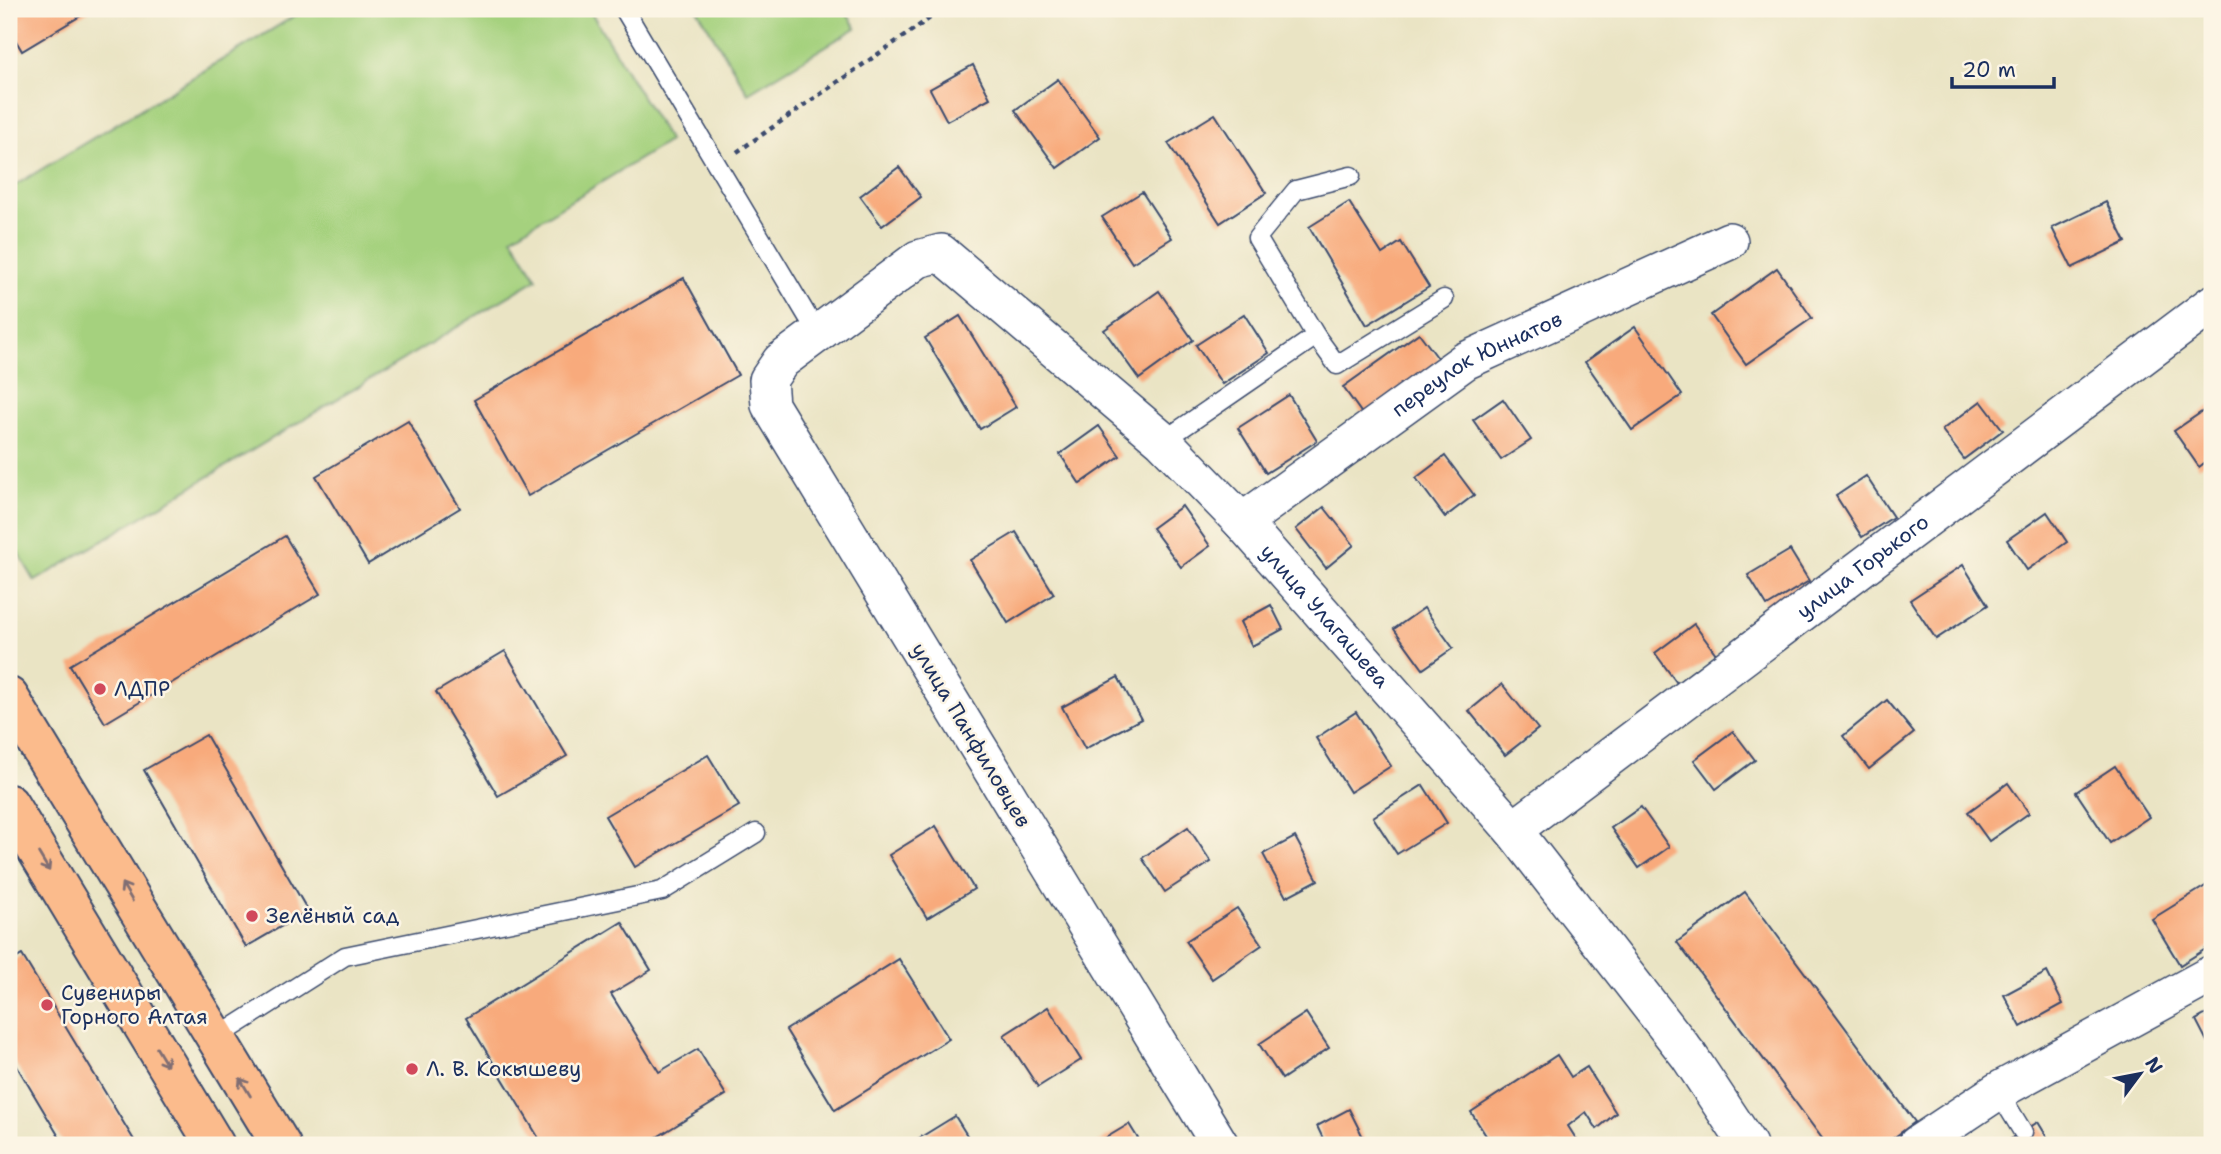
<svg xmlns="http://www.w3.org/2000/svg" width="2221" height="1154" viewBox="0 0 2221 1154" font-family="'Shantell Sans',sans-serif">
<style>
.pitch{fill:#a5d17e;stroke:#60806e;stroke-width:2}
.building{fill:#f8aa7c}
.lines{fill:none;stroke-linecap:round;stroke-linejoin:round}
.lane-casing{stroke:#3a4a6d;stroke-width:21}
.street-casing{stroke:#3a4a6d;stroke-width:40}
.primary-casing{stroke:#3a4a6d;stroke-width:42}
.path{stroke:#3a4a6d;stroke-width:4.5;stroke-dasharray:5 5;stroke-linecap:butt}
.lane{stroke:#fff;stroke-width:18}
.street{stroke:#fff;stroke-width:37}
.primary{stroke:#fbbb8c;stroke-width:38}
.oneway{stroke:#806e73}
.poi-dot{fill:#d1495b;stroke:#fcf5e5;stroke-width:2.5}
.labels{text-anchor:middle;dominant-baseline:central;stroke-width:5;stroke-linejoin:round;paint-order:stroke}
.street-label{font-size:21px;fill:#1b2f5e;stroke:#fcf5e5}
.poi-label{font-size:21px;fill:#1b2f5e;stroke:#fcf5e5;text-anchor:start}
</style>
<rect width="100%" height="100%" fill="#fcf5e5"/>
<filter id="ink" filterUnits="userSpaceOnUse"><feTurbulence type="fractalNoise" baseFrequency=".0143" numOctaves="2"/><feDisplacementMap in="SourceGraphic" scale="14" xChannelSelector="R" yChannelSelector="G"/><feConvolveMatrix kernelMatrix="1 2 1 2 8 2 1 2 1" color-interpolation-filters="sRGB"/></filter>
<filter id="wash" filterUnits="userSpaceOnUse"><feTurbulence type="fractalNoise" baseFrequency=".00686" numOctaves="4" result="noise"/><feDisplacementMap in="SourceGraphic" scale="28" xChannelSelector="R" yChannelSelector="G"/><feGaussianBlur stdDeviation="1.57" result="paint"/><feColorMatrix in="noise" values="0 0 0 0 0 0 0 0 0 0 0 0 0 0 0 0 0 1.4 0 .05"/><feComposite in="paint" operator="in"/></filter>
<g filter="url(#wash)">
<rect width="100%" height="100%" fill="#eae4c4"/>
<g class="pitch">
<path d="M306,9H589L669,141L512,237L537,279L35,581L9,537V189Z"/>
<path d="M697,9H844L856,28L748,93Z"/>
</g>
<g id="blocks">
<g class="building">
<path d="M9,9H92L22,51L9,29Z"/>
<path d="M973,65L990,98L947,121L930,89Z"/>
<path d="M1058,79L1100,137L1057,168L1015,110Z"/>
<path d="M1215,114L1266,193L1220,223L1168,143Z"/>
<path d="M899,167L921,197L882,226L860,196Z"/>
<path d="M1142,192L1172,238L1132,263L1102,217Z"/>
<path d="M1349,202L1382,254L1401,242L1429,287L1367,325L1309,227Z"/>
<path d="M2106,202L2126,242L2072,268L2052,228Z"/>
<path d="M1777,268L1812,318L1746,364L1711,315Z"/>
<path d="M684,278L738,375L528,496L474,400Z"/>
<path d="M1159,291L1193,340L1139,379L1104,330Z"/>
<path d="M1244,314L1269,353L1222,384L1196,345Z"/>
<path d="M960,316L1016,407L980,429L925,338Z"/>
<path d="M1635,327L1682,395L1632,430L1585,362Z"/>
<path d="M1419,333L1440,361L1363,415L1343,387Z"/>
<path d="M1289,395L1317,441L1266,473L1238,428Z"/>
<path d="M1503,399L1531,440L1501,460L1473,420Z"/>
<path d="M1981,401L2003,430L1964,459L1942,430Z"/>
<path d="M2212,405V457L2199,467L2174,431Z"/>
<path d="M408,421L460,508L368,564L316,476Z"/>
<path d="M1099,426L1120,456L1080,484L1060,454Z"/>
<path d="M1445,456L1474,495L1445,517L1416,478Z"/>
<path d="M1866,476L1893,517L1862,537L1836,496Z"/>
<path d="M1182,506L1210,546L1181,567L1152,528Z"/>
<path d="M1324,507L1354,545L1326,568L1296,529Z"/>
<path d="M2047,512L2067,542L2027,570L2007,540Z"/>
<path d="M1016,532L1054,594L1008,623L970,560Z"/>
<path d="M285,536L320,594L105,723L70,665Z"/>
<path d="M1790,550L1809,581L1767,606L1748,575Z"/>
<path d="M1963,565L1988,605L1936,639L1910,600Z"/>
<path d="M1271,605L1283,629L1252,646L1240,622Z"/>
<path d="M1424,608L1453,648L1423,669L1394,629Z"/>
<path d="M1694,624L1716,654L1677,683L1655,653Z"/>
<path d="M505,651L567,756L498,796L436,692Z"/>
<path d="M1118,677L1141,719L1085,749L1062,707Z"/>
<path d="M1502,684L1538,729L1505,755L1469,711Z"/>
<path d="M1887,700L1914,733L1869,769L1843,736Z"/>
<path d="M1356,712L1391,766L1350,792L1316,738Z"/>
<path d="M1733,731L1755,760L1716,789L1694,760Z"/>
<path d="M206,735L308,911L246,947L144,770Z"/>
<path d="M708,755L739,806L635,867L605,816Z"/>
<path d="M2115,766L2149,817L2110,843L2076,792Z"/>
<path d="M2008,783L2029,813L1989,841L1968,812Z"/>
<path d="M1423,785L1447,823L1397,854L1373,817Z"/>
<path d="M1641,807L1669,847L1639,868L1611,828Z"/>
<path d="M936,826L974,889L927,918L889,855Z"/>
<path d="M1188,827L1211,862L1165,892L1142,858Z"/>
<path d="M1295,837L1318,880L1286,897L1263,854Z"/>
<path d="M2212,882V945L2180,965L2152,919Z"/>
<path d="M1745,892L1915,1122L1884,1145H1827L1677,942Z"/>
<path d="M1237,908L1262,945L1212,979L1186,941Z"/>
<path d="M622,922L651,970L611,994L659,1072L698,1049L726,1095L644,1145H543L466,1018Z"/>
<path d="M22,955L137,1145H64L9,1053V963Z"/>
<path d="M899,959L949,1039L835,1110L786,1030Z"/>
<path d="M2047,972L2063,1004L2021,1027L2004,995Z"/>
<path d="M1048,1007L1081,1060L1038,1087L1004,1035Z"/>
<path d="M2212,1011V1051L2196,1020Z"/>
<path d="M1306,1013L1329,1048L1282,1079L1259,1044Z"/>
<path d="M1557,1055L1571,1077L1587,1067L1616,1113L1597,1129L1586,1112L1568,1126L1580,1145H1492L1471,1112Z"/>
<path d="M1349,1109L1367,1145H1326L1317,1126Z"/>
<path d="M955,1116L973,1145H908Z"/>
<path d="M2038,1122L2052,1145H2011L2008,1141Z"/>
<path d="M1129,1124L1142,1145H1094Z"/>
</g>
</g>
</g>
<g filter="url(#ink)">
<use href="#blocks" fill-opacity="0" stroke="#3a4a6d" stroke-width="2"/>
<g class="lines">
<defs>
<g id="lane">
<path d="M624,9L818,334"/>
<path d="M1351,176L1296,190L1257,238L1316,336L1337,365L1444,299"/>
<path d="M1163,441L1316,336"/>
<path d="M216,1038L345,956L662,891L756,833"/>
<path d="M1998,1091L2023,1132"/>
</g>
<g id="street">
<path id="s1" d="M1242,522L1465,361L1729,241"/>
<path id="s2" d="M1513,830L2212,304"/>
<path id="s3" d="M1220,1145L770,405L768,380L781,361L918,259L941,253L1163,441L1242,522L1513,830L1689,1056L1748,1145"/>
<path d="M1917,1145L1998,1091L2212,974"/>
</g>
<g id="primary">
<path d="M9,697L281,1145"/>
<path d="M9,804L215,1145"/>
</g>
</defs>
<use href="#lane" class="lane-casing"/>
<use href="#street" class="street-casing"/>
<use href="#primary" class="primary-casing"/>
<path class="path" d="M737,152L943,9"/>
<use href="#lane" class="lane"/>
<use href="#street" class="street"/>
<use href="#primary" class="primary"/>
</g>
<defs><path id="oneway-shaft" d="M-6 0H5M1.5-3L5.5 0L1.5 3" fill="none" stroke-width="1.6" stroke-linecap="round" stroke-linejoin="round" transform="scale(1.75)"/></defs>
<g class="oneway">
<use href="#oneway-shaft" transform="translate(44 862) rotate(59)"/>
<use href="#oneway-shaft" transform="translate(127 892) rotate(-121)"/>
<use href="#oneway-shaft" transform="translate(162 1057) rotate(59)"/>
<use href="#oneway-shaft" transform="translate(245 1087) rotate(-121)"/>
</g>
</g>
<g class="poi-dot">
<circle cx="100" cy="689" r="7"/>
<circle cx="252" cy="916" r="7"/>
<circle cx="47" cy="1005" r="7"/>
<circle cx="412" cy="1069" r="7"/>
</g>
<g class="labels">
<g class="street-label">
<text stroke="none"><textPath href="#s1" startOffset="284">переулок Юннатов</textPath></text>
<text stroke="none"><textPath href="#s2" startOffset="438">улица Горького</textPath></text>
<text stroke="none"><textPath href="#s3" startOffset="1638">улица Улагашева</textPath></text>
<text transform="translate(971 735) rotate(59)">улица Панфиловцев</text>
</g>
<g class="poi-label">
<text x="114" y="689">ЛДПР</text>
<text x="266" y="916">Зелёный сад</text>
<text x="61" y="993">Сувениры<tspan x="61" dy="24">Горного Алтая</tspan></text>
<text x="426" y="1069">Л. В. Кокышеву</text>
</g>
</g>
<rect width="2221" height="1154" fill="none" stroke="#fcf5e5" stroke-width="35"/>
<g transform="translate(2140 1074) rotate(58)" stroke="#fcf5e5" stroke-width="5" paint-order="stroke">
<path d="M0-5L12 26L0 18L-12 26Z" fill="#1b2f5e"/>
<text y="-10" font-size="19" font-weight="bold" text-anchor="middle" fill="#1b2f5e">N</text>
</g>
<path d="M1952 77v10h102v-10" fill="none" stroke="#1b2f5e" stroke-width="3.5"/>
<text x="1962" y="77" font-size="21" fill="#1b2f5e" stroke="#fcf5e5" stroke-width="5" paint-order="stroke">20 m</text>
</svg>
